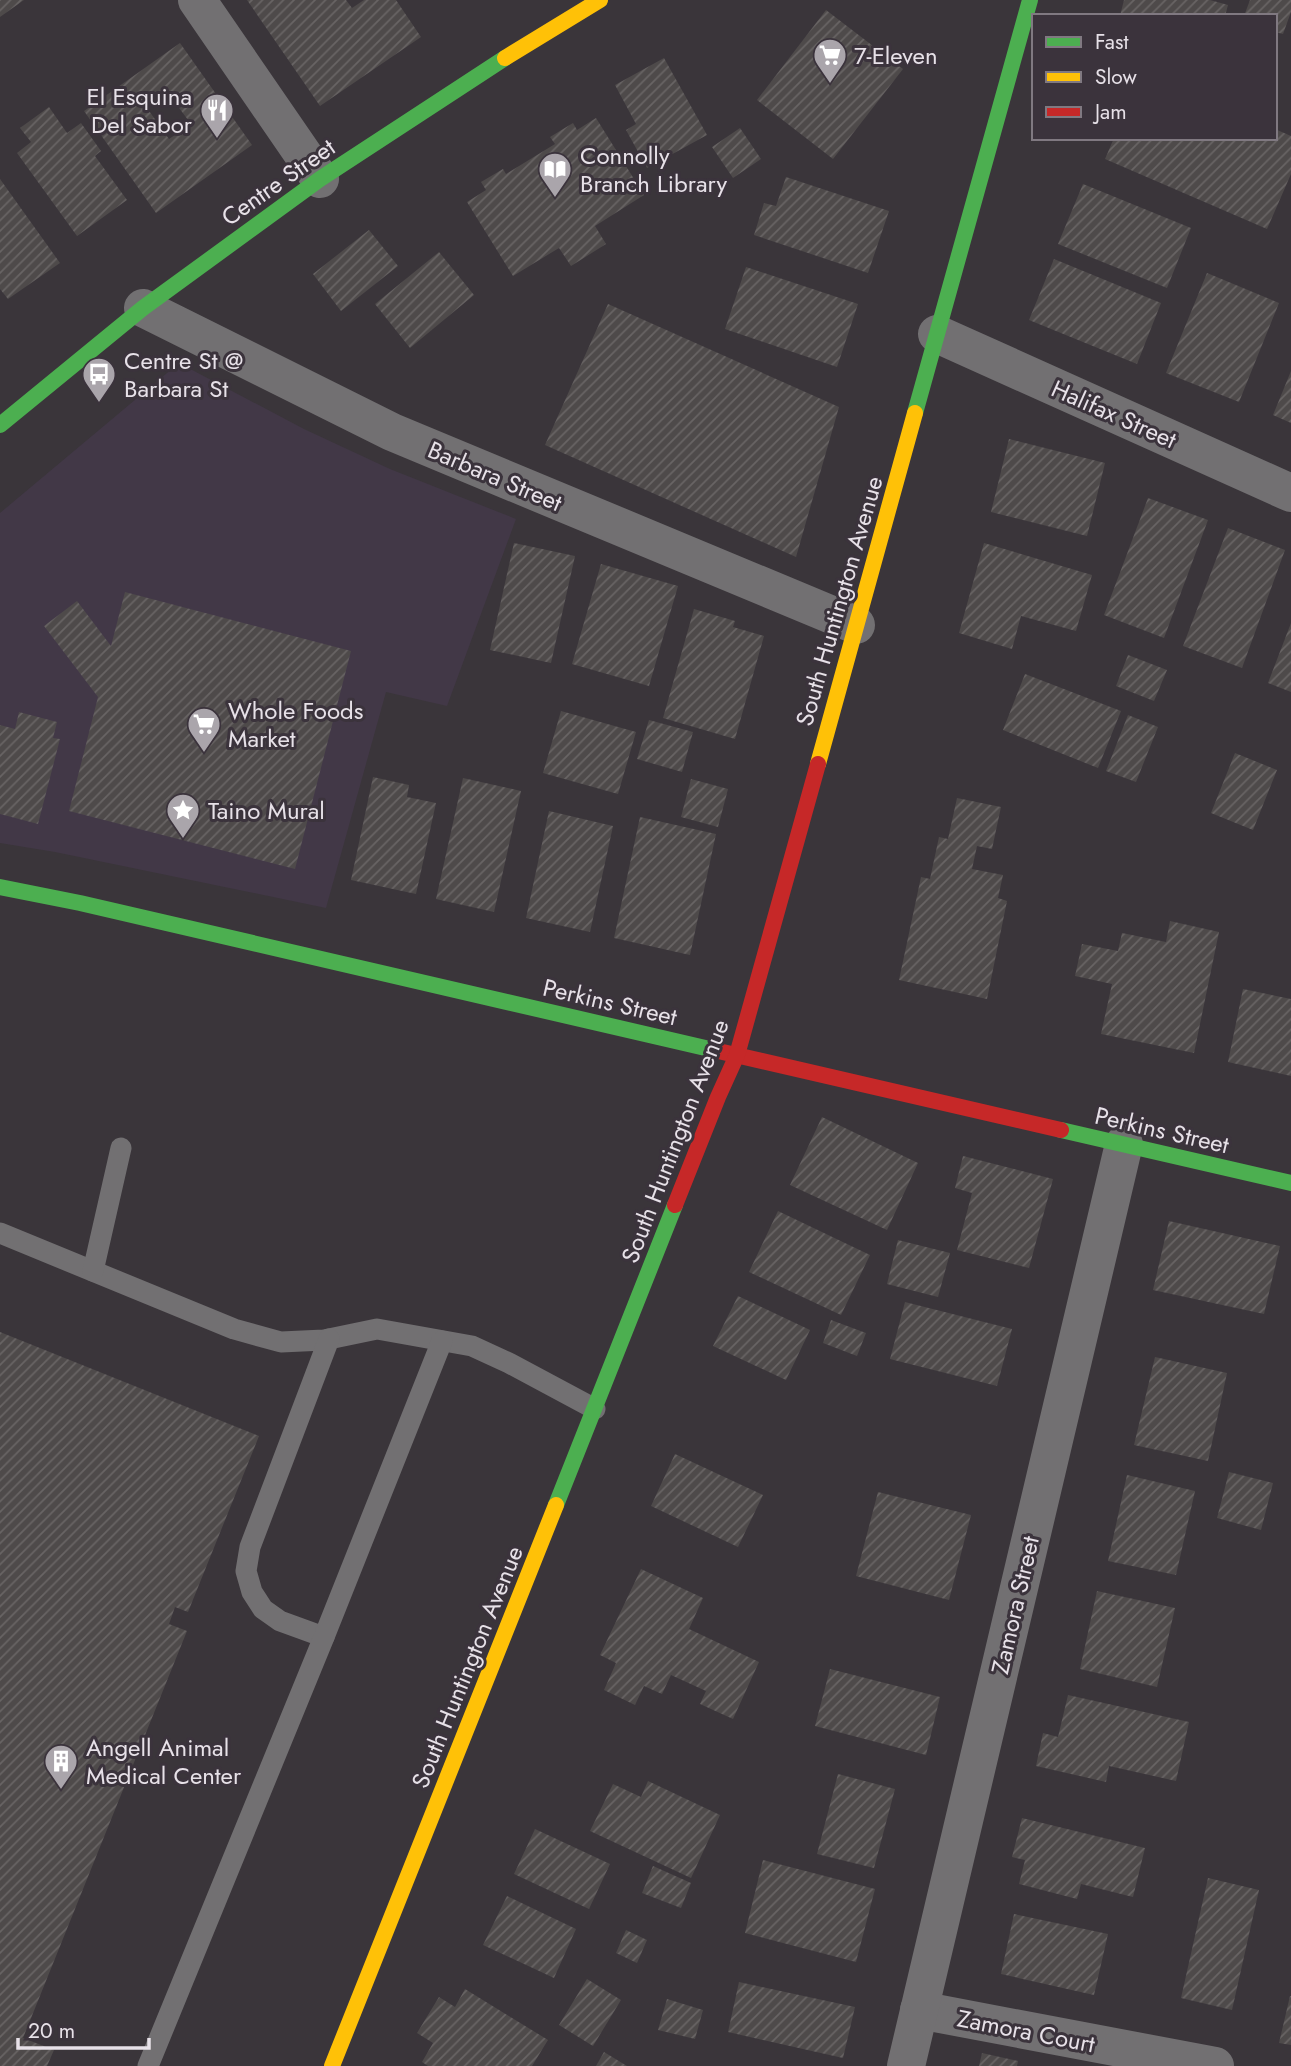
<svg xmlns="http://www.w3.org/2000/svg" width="1291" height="2066" viewBox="0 0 1291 2066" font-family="Jost,sans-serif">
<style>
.commercial{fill:#423847}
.building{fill:url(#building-hatch);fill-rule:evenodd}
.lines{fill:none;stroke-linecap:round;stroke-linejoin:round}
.lane{stroke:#727072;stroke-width:21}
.street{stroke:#727072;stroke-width:38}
.fast{stroke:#4caf50;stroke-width:16}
.slow{stroke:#ffc107;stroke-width:16}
.jam{stroke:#c62828;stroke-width:16}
.labels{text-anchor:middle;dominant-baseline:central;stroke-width:6;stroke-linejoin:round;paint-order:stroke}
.poi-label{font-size:24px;fill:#e7e1e8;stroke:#3b333c;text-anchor:start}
.street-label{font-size:24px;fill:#e7e1e8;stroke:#3b333c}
</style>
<defs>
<pattern id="building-hatch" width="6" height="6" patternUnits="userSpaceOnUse" patternTransform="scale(1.75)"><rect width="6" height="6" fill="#4e4a4a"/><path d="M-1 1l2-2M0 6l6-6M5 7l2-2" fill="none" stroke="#686464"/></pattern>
</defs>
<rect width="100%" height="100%" fill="#3a353a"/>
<path class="commercial" d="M179,363L304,429L390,469L516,519L447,706L386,692L326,908L55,852L0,843V513Z"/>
<g class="building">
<path d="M0,0H24L0,17Z"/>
<path d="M247,0H346L352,8L364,0H396L421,37L320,106Z"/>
<path d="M1124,0H1210L1228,5L1225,16H1120Z"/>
<path d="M1250,0H1291V12L1283,34L1275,32V16H1244Z"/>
<path d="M826,10L903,69L833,159L757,100Z"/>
<path d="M180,43L252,145L156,213L84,111ZM168,93L191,124L169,139L147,108Z"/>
<path d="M664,58L707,135L647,168L626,130L636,124L615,85Z"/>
<path d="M49,107L67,133L81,123L101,151L95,156L127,200L77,236L17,153L31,142L20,128Z"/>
<path d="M596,118L644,195L595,226L606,244L571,266L559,248L513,276L467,202L486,190L481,182L503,169L506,174L555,144L550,137L573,123L577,130Z"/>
<path d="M740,128L761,159L733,178L712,147Z"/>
<path d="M1275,129L1291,136V174L1267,229L1105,159L1114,138H1275Z"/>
<path d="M786,177L889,211L868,273L754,235L764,203L776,206Z"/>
<path d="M0,179L60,263L8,299L0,289Z"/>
<path d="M1083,184L1191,228L1167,288L1058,244Z"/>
<path d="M369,230L398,266L341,311L313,274Z"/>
<path d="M439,252L474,295L410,348L375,304Z"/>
<path d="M1054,259L1161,303L1137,364L1029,320Z"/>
<path d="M746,267L858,304L837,367L725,329Z"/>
<path d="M1207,273L1279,303L1239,402L1166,373Z"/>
<path d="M608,304L839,407L796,557L545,445Z"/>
<path d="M1291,371V423L1273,415Z"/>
<path d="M1009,439L1105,463L1087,536L991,512Z"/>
<path d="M1148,498L1208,520L1164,638L1104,615Z"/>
<path d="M1228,528L1285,550L1242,668L1183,646Z"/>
<path d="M514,543L575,556L551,663L490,650Z"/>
<path d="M984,543L1092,575L1076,631L1021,616L1012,649L959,633Z"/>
<path d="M601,564L678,586L649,686L572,664Z"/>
<path d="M125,592L351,651L295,869L69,811L98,697L44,626L77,601L111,646Z"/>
<path d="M694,609L735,621L733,627L764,636L735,739L663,718Z"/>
<path d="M1291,623V692L1268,683Z"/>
<path d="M1128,655L1167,670L1154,701L1116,686Z"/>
<path d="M1025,674L1121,711L1098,768L1003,730Z"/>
<path d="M561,711L636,732L618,794L543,773Z"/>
<path d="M19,712L57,722L53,738L60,739L38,824L0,814V725L15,729Z"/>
<path d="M1128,715L1158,727L1136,782L1106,771Z"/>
<path d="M649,720L693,732L682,772L637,759Z"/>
<path d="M1235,753L1277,770L1253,830L1211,813Z"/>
<path d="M373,777L409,785L407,797L436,803L416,894L351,880Z"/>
<path d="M463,778L521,791L494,912L436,899Z"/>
<path d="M691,779L728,789L718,827L681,817Z"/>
<path d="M957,798L1001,807L992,849L977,846L972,869L1003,875L998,898L1007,901L987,999L899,980L921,877L930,879L939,837L948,839Z"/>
<path d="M549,811L613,826L590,932L526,918Z"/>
<path d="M640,817L716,834L690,955L614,938Z"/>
<path d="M1170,921L1219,932L1194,1053L1101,1034L1112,984L1075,976L1082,944L1118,951L1122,933L1166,942Z"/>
<path d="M1243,989L1291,999V1076L1228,1062Z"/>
<path d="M822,1117L918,1163L887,1230L790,1185Z"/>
<path d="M963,1156L1053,1179L1029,1268L957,1250L972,1193L955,1188Z"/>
<path d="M778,1211L870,1255L841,1315L749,1272Z"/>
<path d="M1169,1221L1280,1246L1264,1314L1153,1290Z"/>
<path d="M898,1240L950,1253L938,1297L887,1284Z"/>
<path d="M738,1296L810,1330L786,1380L713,1346Z"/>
<path d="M905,1302L1012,1329L997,1386L890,1359Z"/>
<path d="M831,1320L866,1333L857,1356L823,1343Z"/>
<path d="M0,1332L259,1436L188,1612L175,1607L169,1624L187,1631L23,2038L54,2050L47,2066H0Z"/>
<path d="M1155,1357L1227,1373L1208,1461L1134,1445Z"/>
<path d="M675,1454L763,1495L738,1547L651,1506Z"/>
<path d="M1229,1472L1273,1483L1261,1530L1217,1518Z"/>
<path d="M1127,1475L1195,1491L1176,1575L1108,1561Z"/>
<path d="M878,1492L971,1515L949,1600L856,1576Z"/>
<path d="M641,1569L703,1598L689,1629L759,1662L733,1719L700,1704L706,1691L671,1675L662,1694L644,1686L635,1705L604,1690L616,1663L600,1655Z"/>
<path d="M1097,1591L1175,1608L1157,1687L1080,1669Z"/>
<path d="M830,1669L940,1697L926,1755L815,1726Z"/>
<path d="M1068,1695L1189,1722L1176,1781L1109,1766L1106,1782L1036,1766L1043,1733L1058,1737Z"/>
<path d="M838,1774L895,1789L874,1868L817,1854Z"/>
<path d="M648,1781L720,1815L691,1878L590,1831L613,1784L641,1797Z"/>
<path d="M1022,1818L1145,1848L1133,1897L1081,1884L1077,1899L1019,1884L1025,1860L1012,1857Z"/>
<path d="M535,1829L610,1864L589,1909L514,1874Z"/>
<path d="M763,1860L875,1889L856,1962L745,1933Z"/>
<path d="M653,1866L691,1883L681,1908L642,1893Z"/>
<path d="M1208,1878L1259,1890L1232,2010L1181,1998Z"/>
<path d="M507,1896L576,1929L554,1978L483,1945Z"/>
<path d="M1014,1914L1108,1934L1094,1995L1001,1974Z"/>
<path d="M626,1930L647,1940L637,1963L616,1953Z"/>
<path d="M587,1979L621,2000L593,2046L559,2025Z"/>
<path d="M739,1982L855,2007L843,2058L728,2032Z"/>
<path d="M465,1989L548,2040L532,2066H428L422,2062L433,2043L417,2033L439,1997L455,2007Z"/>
<path d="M1290,1996H1291V2045L1279,2043Z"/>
<path d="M667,1999L703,2010L695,2039L658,2030Z"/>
<path d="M604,2052L627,2066H596Z"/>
<path d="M982,2053L1018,2061L1017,2066H979Z"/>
</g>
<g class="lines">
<g class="lane">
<path d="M0,1233L234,1329L281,1342L324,1340L377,1329L472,1346L509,1363L595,1409"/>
<path d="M93,1271L121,1148"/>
<path d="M324,1637L280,1621L263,1609L252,1592L246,1571L250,1547L329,1339"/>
<path d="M148,2066L324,1637L442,1341"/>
</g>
<g class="street">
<path d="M197,0L320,179"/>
<path d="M143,308L392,432L856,625"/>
<path d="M937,334L1291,493"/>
<path d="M919,2010L1215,2066"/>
<path d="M906,2066L1124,1144"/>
</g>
<g class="fast">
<path d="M915,413L1030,0"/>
<path d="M0,425L143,308L320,179L505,58"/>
<path d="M0,887L80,903L714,1050"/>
<path d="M1061,1130L1291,1183"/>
<path d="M556,1505L675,1205"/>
</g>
<g class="slow">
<path d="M505,58L600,0"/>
<path d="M818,764L915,413"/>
<path d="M332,2066L556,1505"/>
</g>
<g class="jam">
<path d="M714,1050L1061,1130"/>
<path d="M675,1205L718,1097L737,1055L818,764"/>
</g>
</g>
<defs>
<symbol id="supermarket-pin" viewBox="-11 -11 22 30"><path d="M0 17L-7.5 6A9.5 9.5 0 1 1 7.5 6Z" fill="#aaa5ab" stroke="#3b333c"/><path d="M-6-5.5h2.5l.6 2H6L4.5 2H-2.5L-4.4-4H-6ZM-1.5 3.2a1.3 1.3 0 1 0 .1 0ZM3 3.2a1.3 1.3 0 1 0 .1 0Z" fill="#fff"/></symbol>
<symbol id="restaurant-pin" viewBox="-11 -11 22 30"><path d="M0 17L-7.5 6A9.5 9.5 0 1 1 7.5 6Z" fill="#aaa5ab" stroke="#3b333c"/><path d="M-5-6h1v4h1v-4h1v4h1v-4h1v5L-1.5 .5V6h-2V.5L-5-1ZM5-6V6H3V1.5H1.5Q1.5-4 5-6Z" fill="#fff"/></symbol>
<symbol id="library-pin" viewBox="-11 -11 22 30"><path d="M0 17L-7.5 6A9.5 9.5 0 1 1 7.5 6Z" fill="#aaa5ab" stroke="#3b333c"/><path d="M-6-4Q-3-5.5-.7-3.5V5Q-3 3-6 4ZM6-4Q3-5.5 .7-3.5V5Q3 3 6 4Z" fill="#fff"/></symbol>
<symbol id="bus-pin" viewBox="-11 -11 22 30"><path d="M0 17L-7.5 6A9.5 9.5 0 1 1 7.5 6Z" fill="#aaa5ab" stroke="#3b333c"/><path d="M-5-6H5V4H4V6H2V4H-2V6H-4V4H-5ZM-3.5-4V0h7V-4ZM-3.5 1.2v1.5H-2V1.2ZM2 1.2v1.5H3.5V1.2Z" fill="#fff"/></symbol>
<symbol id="sight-pin" viewBox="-11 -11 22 30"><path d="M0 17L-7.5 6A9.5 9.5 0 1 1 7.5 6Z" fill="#aaa5ab" stroke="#3b333c"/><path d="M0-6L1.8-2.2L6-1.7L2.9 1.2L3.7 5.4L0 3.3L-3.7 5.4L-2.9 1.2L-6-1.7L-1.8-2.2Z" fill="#fff"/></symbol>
<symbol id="building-pin" viewBox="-11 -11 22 30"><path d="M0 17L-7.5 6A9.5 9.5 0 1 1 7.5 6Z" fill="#aaa5ab" stroke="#3b333c"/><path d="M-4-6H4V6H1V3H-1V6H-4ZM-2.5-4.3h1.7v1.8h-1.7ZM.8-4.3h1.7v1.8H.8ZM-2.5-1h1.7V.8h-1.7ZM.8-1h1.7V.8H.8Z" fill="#fff"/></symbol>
</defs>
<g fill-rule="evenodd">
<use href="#supermarket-pin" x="811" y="36" width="38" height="52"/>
<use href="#restaurant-pin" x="198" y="91" width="38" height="52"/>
<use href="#library-pin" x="536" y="150" width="38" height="52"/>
<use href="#bus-pin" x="80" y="355" width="38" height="52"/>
<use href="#supermarket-pin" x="185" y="705" width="38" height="52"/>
<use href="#sight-pin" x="164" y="791" width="38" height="52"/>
<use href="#building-pin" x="42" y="1742" width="38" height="52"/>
</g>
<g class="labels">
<g class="poi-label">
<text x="854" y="55">7-Eleven</text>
<text x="192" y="96" text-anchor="end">El Esquina<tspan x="192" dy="28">Del Sabor</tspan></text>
<text x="580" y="155">Connolly<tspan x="580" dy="28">Branch Library</tspan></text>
<text x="124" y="360">Centre St @<tspan x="124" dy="28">Barbara St</tspan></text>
<text x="228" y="710">Whole Foods<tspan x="228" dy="28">Market</tspan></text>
<text x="208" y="810">Taino Mural</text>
<text x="86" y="1747">Angell Animal<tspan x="86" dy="28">Medical Center</tspan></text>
</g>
<g class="street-label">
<text transform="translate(278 182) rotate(-35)">Centre Street</text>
<text transform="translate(1114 414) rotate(24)">Halifax Street</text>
<text transform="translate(495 476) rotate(23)">Barbara Street</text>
<text transform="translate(839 601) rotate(-74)">South Huntington Avenue</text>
<text transform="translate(610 1002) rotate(13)">Perkins Street</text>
<text transform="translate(1162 1130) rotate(13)">Perkins Street</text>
<text transform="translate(675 1141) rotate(-69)">South Huntington Avenue</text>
<text transform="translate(1015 1605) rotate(-77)">Zamora Street</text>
<text transform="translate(467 1667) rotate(-68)">South Huntington Avenue</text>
<text transform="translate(1026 2031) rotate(11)">Zamora Court</text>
</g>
</g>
<rect x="1032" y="14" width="245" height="126" fill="#3b333c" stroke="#807981" stroke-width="2"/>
<rect x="1046" y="37" width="35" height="10" fill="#4caf50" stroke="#807981" stroke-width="2"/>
<text x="1095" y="49" font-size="21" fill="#e7e1e8">Fast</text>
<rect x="1046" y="72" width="35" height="10" fill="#ffc107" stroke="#807981" stroke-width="2"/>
<text x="1095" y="84" font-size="21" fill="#e7e1e8">Slow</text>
<rect x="1046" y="107" width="35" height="10" fill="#c62828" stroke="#807981" stroke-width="2"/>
<text x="1095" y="119" font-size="21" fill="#e7e1e8">Jam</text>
<path d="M18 2038v10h131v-10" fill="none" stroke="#e7e1e8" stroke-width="3.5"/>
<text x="28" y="2038" font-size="21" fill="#e7e1e8" stroke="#3b333c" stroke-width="5" paint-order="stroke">20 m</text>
</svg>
